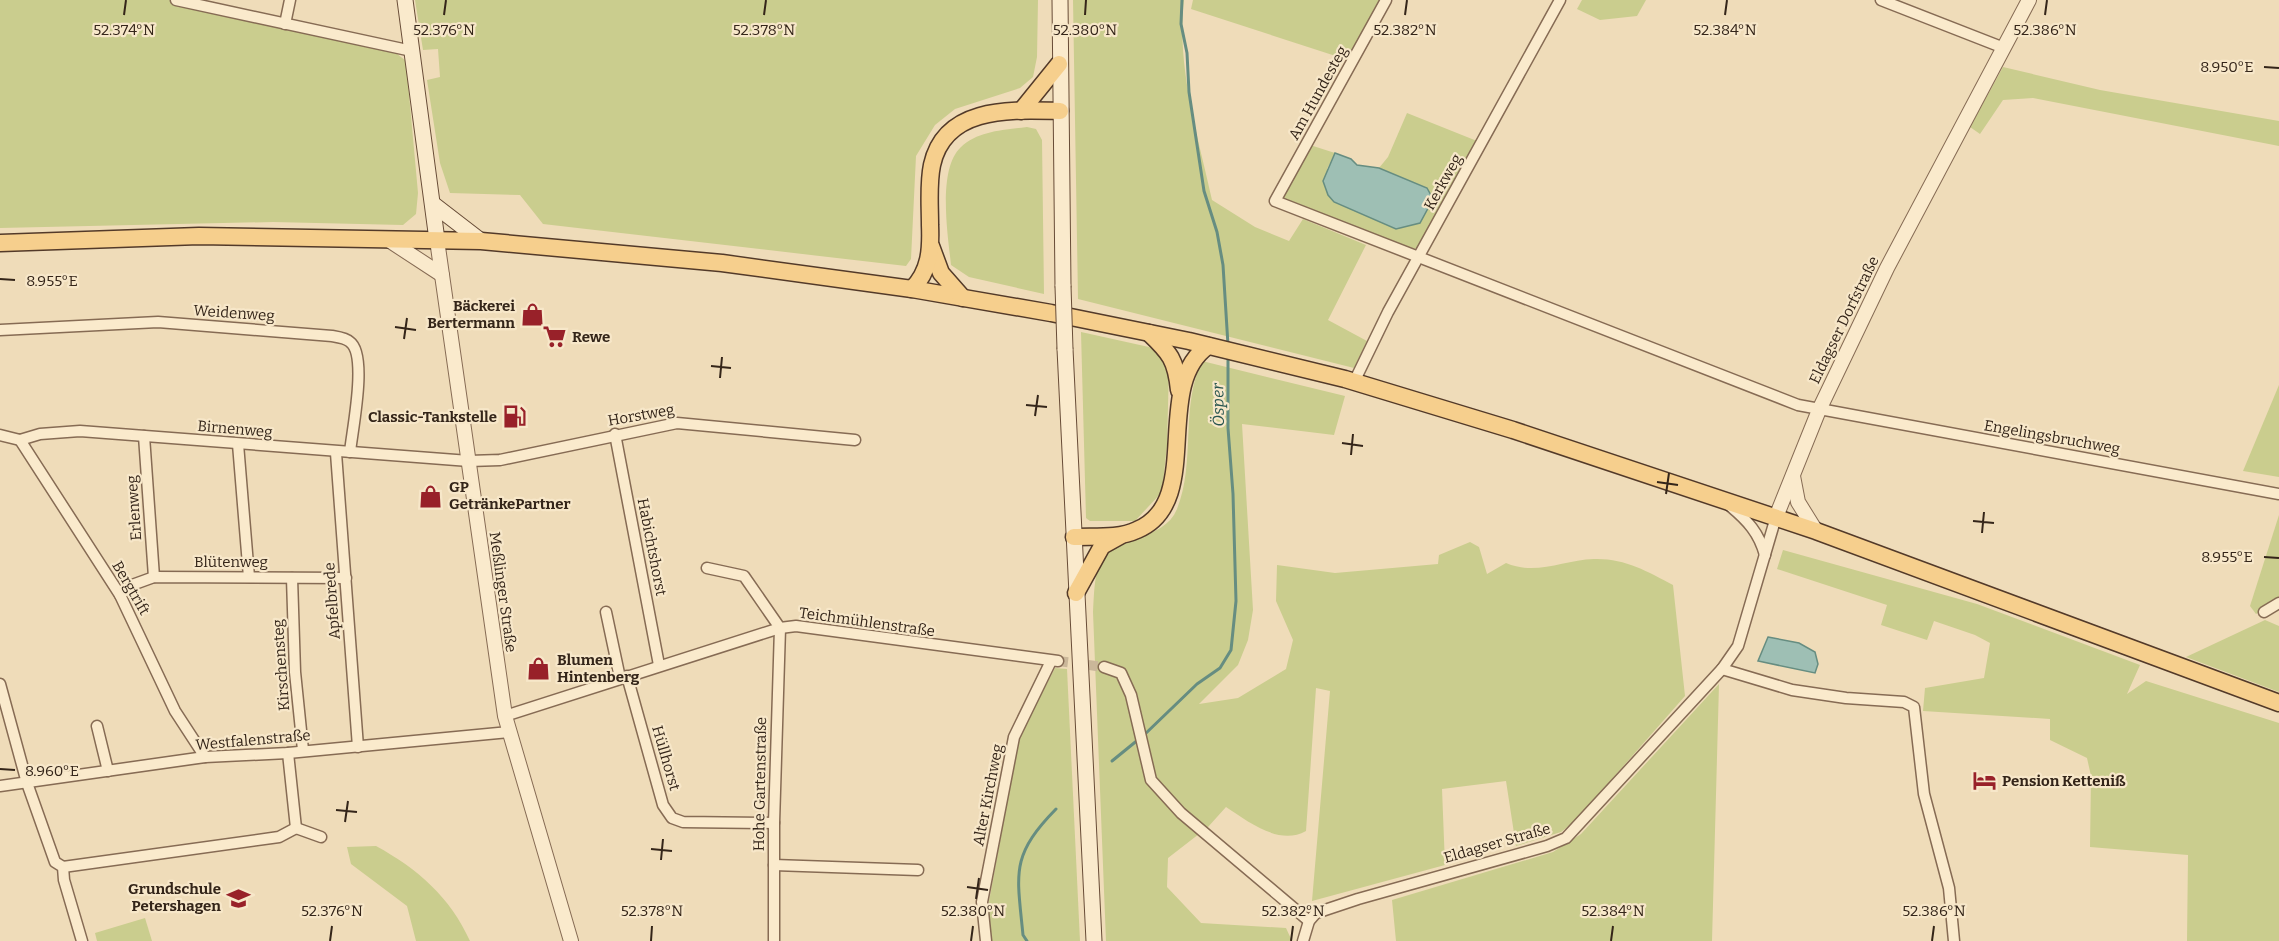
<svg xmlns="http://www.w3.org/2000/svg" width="2279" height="941" viewBox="0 0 2279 941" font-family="Bitter,serif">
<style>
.green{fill:#cacd8e}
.water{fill:#9ebfb4;stroke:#668d81;stroke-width:1.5}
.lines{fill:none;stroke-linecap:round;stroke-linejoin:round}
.stream{stroke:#668d81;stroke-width:3}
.minor-tunnel{stroke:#cab799;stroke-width:10;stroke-dasharray:10 5;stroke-linecap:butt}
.minor-casing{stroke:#866b54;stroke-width:13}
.tertiary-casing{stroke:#866b54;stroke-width:16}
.secondary-casing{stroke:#684c37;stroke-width:17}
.primary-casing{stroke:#533a29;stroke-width:19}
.minor{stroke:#faeacc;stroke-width:10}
.tertiary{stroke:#faeacc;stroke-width:14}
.secondary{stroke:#faeacc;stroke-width:15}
.primary{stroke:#f6cf8d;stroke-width:16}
.secondary-bridge-casing{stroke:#684c37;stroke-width:17;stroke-linecap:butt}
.secondary-bridge{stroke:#faeacc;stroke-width:15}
.ticks{fill:none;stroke:#342519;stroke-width:2}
.labels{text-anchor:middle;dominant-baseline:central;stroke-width:4.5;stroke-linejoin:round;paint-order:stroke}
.street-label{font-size:15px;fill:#342519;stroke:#f7e7c9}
.poi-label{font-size:15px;font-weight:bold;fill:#342519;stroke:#f7e7c9;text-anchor:start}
.water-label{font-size:16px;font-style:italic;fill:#28554f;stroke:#f7e7c9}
.ticks-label{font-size:15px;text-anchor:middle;fill:#342519;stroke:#f7e7c9;stroke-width:4.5;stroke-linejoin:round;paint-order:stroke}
</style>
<rect width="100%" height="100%" fill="#efdcb9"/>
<g class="green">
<path d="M0,0H195L396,53L406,61L418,193L416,214L403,225L273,222L0,228Z"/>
<path d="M415,0H1038L1037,57L1033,77L1020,88L955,109L935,125L916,156L911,259L906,266L543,224L520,195L450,193L440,163L427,80L440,77L438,49L423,50Z"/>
<path d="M1073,0H1184C1176,66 1198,136 1212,200L1255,227L1289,241L1303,219L1366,245L1328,320L1367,341L1354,368L1078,299Z"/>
<path d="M1193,0H1381L1348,60L1191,9Z"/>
<path d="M1582,0H1646L1637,16L1600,20L1577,9Z"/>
<path d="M2003,67L2100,90L2279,121V146L2033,98L2003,100L1980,134L1970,127Z"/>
<path d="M1407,113L1477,141L1420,247L1407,251L1284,201L1281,197L1310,145L1335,153L1327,169L1426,188L1379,168L1388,157Z"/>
<path d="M1027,127L1036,129L1042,140L1044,294L969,277L951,265C948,236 937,169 961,147C978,131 1004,130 1027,127Z"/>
<path d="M1081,332L1149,347L1162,356L1169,368L1167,445L1162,492L1135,521H1090L1086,518Z"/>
<path d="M1202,361L1345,396L1334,435L1242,424L1253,610L1248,640L1238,665L1199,704L1238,698L1286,669L1293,640L1276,601L1277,565L1335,573L1438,564L1439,555L1470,542L1479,547L1487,574L1506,563C1536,576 1563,560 1594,559C1624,558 1647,571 1673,585L1685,696L1575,821L1561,832L1516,846L1506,781L1442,789L1445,865L1312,901L1330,691L1316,688L1306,831C1279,846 1249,822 1226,807L1208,827L1168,858L1167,887L1201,923L1286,928L1292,941H1106L1093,612C1094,595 1094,577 1100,562C1112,535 1164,542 1177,509C1196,463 1180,406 1202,361Z"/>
<path d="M2279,385V477L2243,471Z"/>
<path d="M2279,515V601L2256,614L2250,606Z"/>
<path d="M1783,550L1977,604L2140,665L2127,694L2146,681L2279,723V941H2187L2188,855L2090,847L2091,776L2087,758L2050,740V719L1923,711L1925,688L1984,678L1990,643L1975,635L1934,621L1927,640L1881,625L1887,605L1777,569Z"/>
<path d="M2265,620L2279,626V692L2186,657Z"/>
<path d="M1055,668L1067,669L1080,941H990L988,907L1019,737Z"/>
<path d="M1719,684L1712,941H1396L1392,900L1553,852L1581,834Z"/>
<path d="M376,846C418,869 450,897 470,941H416L407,906L351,864L347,847Z"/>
<path d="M145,918L152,941H97L95,933Z"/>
</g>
<g class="water">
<path d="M1335,153L1351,159L1357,165L1379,168L1427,188L1433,199L1420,223L1396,229L1334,202L1328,195L1323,181Z"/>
<path d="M1768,637L1799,643L1815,652L1818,664L1815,673L1758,661Z"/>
</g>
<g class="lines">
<g class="stream">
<path d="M1182,0L1181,24L1187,53L1189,92L1204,191L1217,232L1223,265L1228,345"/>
<path d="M1144,735L1197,684L1220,668L1231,650L1236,601L1233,494L1228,428V357"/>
<path d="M1112,761L1139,739"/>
<path d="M1027,941L1023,935C1017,873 1010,856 1056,809"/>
</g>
<path class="minor-tunnel" d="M1058,661L1104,667"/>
<defs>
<g id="minor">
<path d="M176,0L412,51"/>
<path d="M1386,0L1275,201L1798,405L2279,494"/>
<path d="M1881,0L2004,48"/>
<path d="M285,24L290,0"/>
<path d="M0,330L158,322L332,336C338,337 346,338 350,342C368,355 352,431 350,452"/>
<path d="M1355,380L1388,312L1560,0"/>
<path d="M615,434L659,665"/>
<path d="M0,435L20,440L40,434L80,431L469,461L500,460L677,423L855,440"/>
<path d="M144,436L154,577"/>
<path d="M20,440L120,595L175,711L205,757"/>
<path d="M238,444L249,577"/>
<path d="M336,453L358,747"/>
<path d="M1730,506C1748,521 1759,533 1765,555"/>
<path d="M707,568L744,576L780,628"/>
<path d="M292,578L295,672L303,750"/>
<path d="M120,595L132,585L154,577L346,578"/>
<path d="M606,612L620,678"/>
<path d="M2264,612L2279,603"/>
<path d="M1104,667L1121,673L1131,695L1151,780L1181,813L1309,921"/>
<path d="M1722,669L1792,690L1846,698L1904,702L1914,707L1924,794L1949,888L1954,941"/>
<path d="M627,676L663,805L672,818L683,822L774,823"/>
<path d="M0,684L27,783L55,862L63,867L64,880L82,941"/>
<path d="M505,716L780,628L796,626L1058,661"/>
<path d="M97,726L108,771"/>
<path d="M288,753L296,828"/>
<path d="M0,786L205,757L288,753L509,732"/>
<path d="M774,865L918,870"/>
<path d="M63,867L279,837L296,828L321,837"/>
<path d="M774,941V823L780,628"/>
<path d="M986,941L982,902L1014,737L1051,661"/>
<path d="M1303,941L1309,921L1316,913L1358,899L1547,846L1566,838L1722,669L1738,646L1776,517"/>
</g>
<g id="tertiary">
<path d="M387,239L442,275"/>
<path d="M437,240L505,716L571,941"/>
<path d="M1793,476L1798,502L1816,531"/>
<path d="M1776,517L1819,410L1887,268L2029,0"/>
</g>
<g id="secondary">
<path d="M405,0L437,240"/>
<path d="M1060,0L1063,286"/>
<path d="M433,204L481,241"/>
<path d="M1065,349L1094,941"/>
</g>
<g id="primary">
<path d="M1021,111L1059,64"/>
<path d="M0,243L199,236L481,241L722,263L912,289L1051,313L1189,341L1345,379L1513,430L1816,531L2279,703"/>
<path d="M931,246L941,273L963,298"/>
<path d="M912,289C930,271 931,249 930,225C930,206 928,184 932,165C945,105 1013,110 1060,111"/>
<path d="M1149,333C1170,353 1176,360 1179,390"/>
<path d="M1074,537C1094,536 1118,539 1137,530C1205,502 1151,386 1208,346"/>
<path d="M1076,593L1102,546L1120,536"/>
</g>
</defs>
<use href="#minor" class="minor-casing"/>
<use href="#tertiary" class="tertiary-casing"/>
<use href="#secondary" class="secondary-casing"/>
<use href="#primary" class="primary-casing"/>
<use href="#minor" class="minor"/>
<use href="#tertiary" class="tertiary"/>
<use href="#secondary" class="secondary"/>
<use href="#primary" class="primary"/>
<defs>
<path id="secondary-bridge" d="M1063,286L1065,349"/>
</defs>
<use href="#secondary-bridge" class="secondary-bridge-casing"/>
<use href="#secondary-bridge" class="secondary-bridge"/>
</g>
<path class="ticks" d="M124,15L126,0M444,15L446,0M764,15L766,0M1085,15L1086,0M1405,15L1407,0M1725,15L1727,0M2045,15L2047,0M2264,67L2279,68M0,279L15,280M395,327L416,330M404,339L407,318M711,366L731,368M720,378L722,357M1026,405L1047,407M1035,416L1038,395M1342,443L1363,446M1351,455L1353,434M1657,482L1678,485M1666,494L1669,473M1973,521L1994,523M1982,533L1984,512M2264,557L2279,558M0,769L15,770M336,810L357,812M345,822L348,801M651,849L672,851M661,860L663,839M967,887L988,890M976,899L979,878M330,941L332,926M651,941L652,926M971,941L973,926M1291,941L1293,926M1611,941L1613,926M1932,941L1934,926"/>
<defs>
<symbol id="shop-bare" viewBox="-9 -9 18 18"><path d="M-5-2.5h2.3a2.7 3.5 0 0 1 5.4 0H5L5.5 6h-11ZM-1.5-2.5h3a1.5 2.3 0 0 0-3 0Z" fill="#982129" stroke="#f7e7c9" stroke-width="2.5" paint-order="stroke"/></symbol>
<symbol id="supermarket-bare" viewBox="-9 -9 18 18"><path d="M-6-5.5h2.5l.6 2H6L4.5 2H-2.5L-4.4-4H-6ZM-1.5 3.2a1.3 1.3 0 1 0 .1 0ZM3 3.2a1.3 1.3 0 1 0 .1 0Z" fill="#982129" stroke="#f7e7c9" stroke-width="2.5" paint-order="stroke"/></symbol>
<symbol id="fuel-bare" viewBox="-9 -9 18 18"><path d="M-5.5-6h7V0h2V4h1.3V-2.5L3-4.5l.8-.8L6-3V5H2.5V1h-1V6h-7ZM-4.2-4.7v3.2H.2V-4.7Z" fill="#982129" stroke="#f7e7c9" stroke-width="2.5" paint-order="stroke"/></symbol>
<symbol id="hotel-bare" viewBox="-9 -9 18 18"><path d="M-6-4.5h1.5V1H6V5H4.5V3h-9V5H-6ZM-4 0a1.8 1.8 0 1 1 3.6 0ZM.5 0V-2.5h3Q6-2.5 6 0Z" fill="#982129" stroke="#f7e7c9" stroke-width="2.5" paint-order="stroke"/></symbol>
<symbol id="school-bare" viewBox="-9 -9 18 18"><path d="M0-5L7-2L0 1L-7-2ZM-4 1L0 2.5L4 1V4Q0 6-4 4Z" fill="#982129" stroke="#f7e7c9" stroke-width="2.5" paint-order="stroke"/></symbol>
</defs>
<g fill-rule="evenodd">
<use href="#shop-bare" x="516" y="298" width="33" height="33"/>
<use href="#supermarket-bare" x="538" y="320" width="33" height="33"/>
<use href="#fuel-bare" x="498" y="400" width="33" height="33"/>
<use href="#shop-bare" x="414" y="480" width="33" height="33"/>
<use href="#shop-bare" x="522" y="652" width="33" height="33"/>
<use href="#hotel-bare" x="1968" y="764" width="33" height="33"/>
<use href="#school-bare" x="222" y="882" width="33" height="33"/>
</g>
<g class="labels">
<g class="street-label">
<text transform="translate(1318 93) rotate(-61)">Am Hundesteg</text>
<text transform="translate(1443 182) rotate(-61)">Kerkweg</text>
<text transform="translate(234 313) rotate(4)">Weidenweg</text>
<text transform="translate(1844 320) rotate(-64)">Eldagser Dorfstraße</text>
<text transform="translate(641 415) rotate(-10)">Horstweg</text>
<text transform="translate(235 429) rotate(5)">Birnenweg</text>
<text transform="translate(2052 437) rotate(10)">Engelingsbruchweg</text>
<text transform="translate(134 508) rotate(-94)">Erlenweg</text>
<text transform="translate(652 547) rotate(79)">Habichtshorst</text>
<text x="231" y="562">Blütenweg</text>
<text transform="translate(131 588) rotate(60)">Bergtrift</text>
<text transform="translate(503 592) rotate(82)">Meßlinger Straße</text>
<text transform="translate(332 601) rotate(-94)">Apfelbrede</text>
<text transform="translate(867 622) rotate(8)">Teichmühlenstraße</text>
<text transform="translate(281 665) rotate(-94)">Kirschensteg</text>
<text transform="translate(253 740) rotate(-5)">Westfalenstraße</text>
<text transform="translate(666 758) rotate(74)">Hüllhorst</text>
<text transform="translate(760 784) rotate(-89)">Hohe Gartenstraße</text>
<text transform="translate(988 795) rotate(-79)">Alter Kirchweg</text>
<text transform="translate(1497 843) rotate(-16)">Eldagser Straße</text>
</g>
<g class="poi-label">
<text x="515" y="306" text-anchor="end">Bäckerei<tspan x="515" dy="17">Bertermann</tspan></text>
<text x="572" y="337">Rewe</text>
<text x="497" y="417" text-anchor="end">Classic-Tankstelle</text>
<text x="449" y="487">GP<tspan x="449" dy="17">GetränkePartner</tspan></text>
<text x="557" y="660">Blumen<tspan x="557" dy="17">Hintenberg</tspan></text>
<text x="2002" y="781">Pension Ketteniß</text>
<text x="221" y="889" text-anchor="end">Grundschule<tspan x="221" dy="17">Petershagen</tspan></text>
</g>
<g class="water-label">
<text transform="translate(1218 405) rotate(-91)">Ösper</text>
</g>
</g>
<g class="ticks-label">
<text x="124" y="35">52.374°N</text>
<text x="444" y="35">52.376°N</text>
<text x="764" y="35">52.378°N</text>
<text x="1085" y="35">52.380°N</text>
<text x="1405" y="35">52.382°N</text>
<text x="1725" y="35">52.384°N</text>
<text x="2045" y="35">52.386°N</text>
<text x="2227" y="72">8.950°E</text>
<text x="52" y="286">8.955°E</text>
<text x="2227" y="562">8.955°E</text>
<text x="52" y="776">8.960°E</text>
<text x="332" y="916">52.376°N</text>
<text x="652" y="916">52.378°N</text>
<text x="973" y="916">52.380°N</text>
<text x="1293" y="916">52.382°N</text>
<text x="1613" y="916">52.384°N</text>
<text x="1934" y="916">52.386°N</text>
</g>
</svg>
